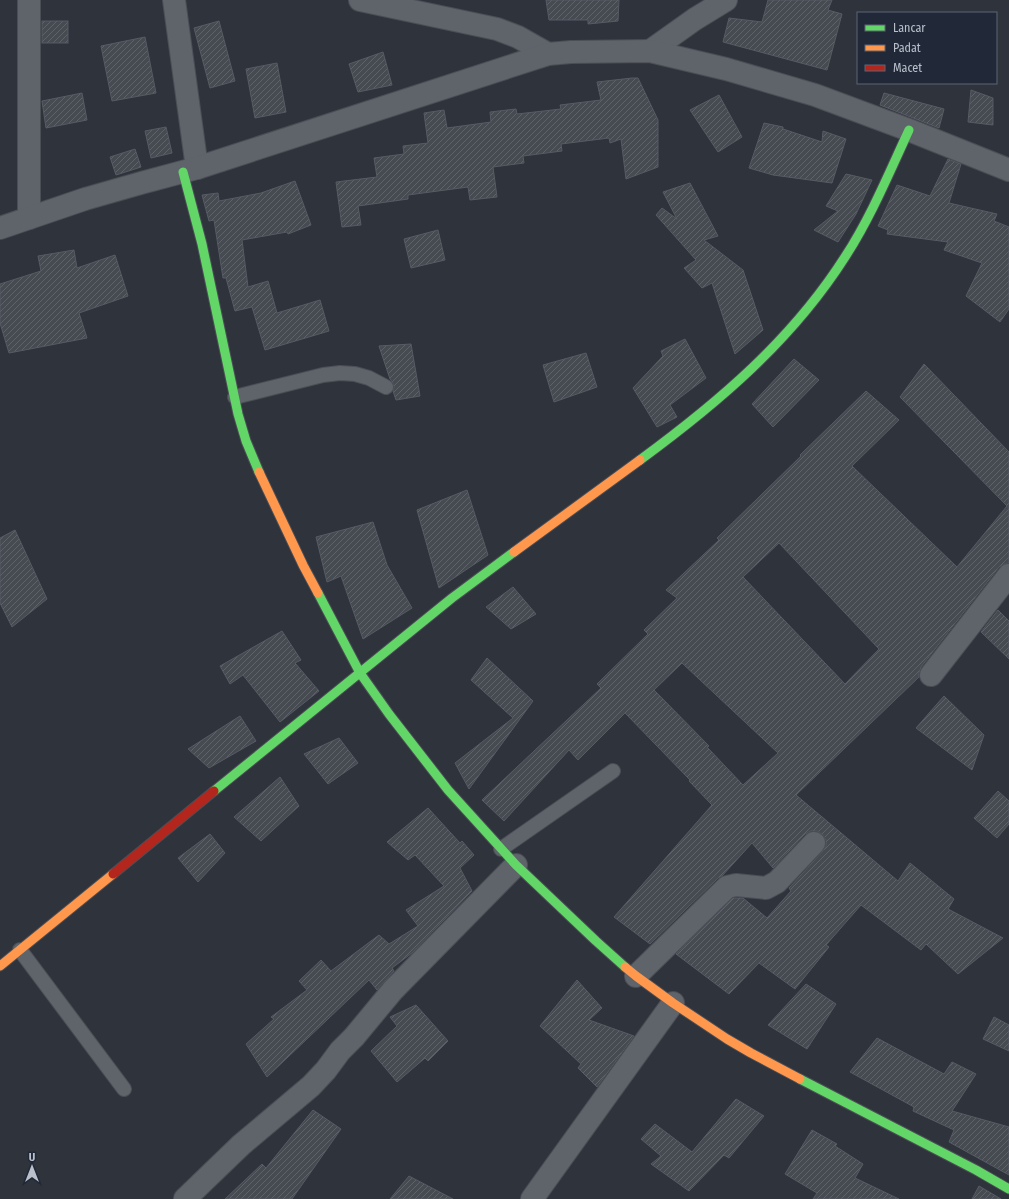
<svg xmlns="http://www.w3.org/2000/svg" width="1009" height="1199" viewBox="0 0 1009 1199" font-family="'Fira Sans Condensed',sans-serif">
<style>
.building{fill:url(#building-hatch);stroke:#575b64;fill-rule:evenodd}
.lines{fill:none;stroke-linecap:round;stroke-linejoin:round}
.lane-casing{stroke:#4b4e55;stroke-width:16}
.street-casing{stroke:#4b4e55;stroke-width:24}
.fast-casing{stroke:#4b4e55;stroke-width:11}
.slow-casing{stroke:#4b4e55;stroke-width:11}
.jam-casing{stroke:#4b4e55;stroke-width:11}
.lane{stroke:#5f636a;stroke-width:14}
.street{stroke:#5f636a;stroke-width:22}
.fast{stroke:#63d668;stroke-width:9}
.slow{stroke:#ff974d;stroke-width:9}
.jam{stroke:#b3261e;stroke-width:9}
</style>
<defs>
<pattern id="building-hatch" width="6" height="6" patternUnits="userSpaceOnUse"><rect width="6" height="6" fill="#464a51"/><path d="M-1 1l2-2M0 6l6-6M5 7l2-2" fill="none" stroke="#5f6269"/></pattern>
</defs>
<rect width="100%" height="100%" fill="#2f333c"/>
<g class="building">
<path d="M546,0H619L618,21L588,24V20H549Z"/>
<path d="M768,0H832L828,10L842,14L827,70L723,42L729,18L762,22Z"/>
<rect x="42" y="21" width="26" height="22"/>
<path d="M219,21L235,81L210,88L194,28Z"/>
<path d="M145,37L156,93L112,101L101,46Z"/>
<path d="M383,52L392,85L358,92L349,64Z"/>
<path d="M277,63L286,112L255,118L246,69Z"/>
<path d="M632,78H638L658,120V167L626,179L621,139L610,143L609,138L561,144L562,151L523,156L524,163L493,167L497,197L470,200L468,187L408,195V199L358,206L361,225L342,227L336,182L377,177L374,158L404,154L403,146L428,143L424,113L444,110L447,128L491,122L490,112L516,109L517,114L561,109L560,105L601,100L597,82Z"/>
<path d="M971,90L993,98V125L968,122Z"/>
<path d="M82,93L87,120L46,128L42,101Z"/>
<path d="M884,93L944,109L939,128L880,105Z"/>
<path d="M719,95L742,137L718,152L690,110Z"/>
<path d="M764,123L783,127V129L822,142L823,131L846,139L832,183L773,175L749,168Z"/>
<path d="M166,127L172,153L151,158L145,131Z"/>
<path d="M135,149L141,167L116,175L110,157Z"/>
<path d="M948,159L961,164L949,203L997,214L994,221L1009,227V309L1000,322L966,296L982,263L944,250L948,242L887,234L888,230L878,226L897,185L930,196Z"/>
<path d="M846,174L872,180L856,214L838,242L814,230L838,211L826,206Z"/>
<path d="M295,181L311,225L288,234L287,232L242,240L248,287L268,281L277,313L320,300L329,331L265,350L252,307L235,311L226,278H223L214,220L209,221L202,195L218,193L219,201L261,193Z"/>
<path d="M690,183L718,236L704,240L743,270L763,330L735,354L712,283L702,288L684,268L696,260L656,215L662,208L677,219L663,192Z"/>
<path d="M438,230L445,260L411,268L404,239Z"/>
<path d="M74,250L77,268L115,255L128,296L79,313L87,338L9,353L0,323V284L41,271L38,256Z"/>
<path d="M685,339L706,378L670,405L677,417L657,427L633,388L663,356L661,351Z"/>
<path d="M411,344L420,396L396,400L393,391L394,387L393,383L390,379L379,346Z"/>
<path d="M586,353L597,387L554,402L543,365Z"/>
<path d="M794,359L819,380L773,427L752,404Z"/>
<path d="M924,364L1009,452V563L1004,564L999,567L921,667L919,673V677L796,795L898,881L910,863L954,899L948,909L1003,938L958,974L926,944L921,950L861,905L826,945L829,947L795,989L759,963L729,994L676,954L733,898H743L767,918L791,891L789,888L823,851L826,846V840L822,834L817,831H811L805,834L773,868L752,843L722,876L718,878L650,944L614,917L712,805L689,781L690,780L625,713L578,760L569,750L504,821L482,800L601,688L597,684L648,634L644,630L677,598L666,590L719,540L717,538L801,456L800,455L866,391L899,420L852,466L957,567L1007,506L900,397ZM779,543L879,649L845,684L743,577ZM682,663L778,753L743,785L707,747L709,746L654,690Z"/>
<path d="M467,490L488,555L439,588L417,510Z"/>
<path d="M373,522L387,565L412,608L363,639L341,576L327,582L316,537Z"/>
<path d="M15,530L47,599L12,627L0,603V538Z"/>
<path d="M513,587L536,614L511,629L486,607Z"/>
<path d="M998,610L1009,621V659L981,632Z"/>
<path d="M282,631L301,660L295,663L319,691L280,722L243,675L230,684L220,666Z"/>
<path d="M487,658L533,701L469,789L455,763L513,718L471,680Z"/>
<path d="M944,696L984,735L972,770L916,728Z"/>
<path d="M240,716L256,741L209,768L188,749Z"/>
<path d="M339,738L358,763L328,784L304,754Z"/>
<path d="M280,777L299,806L261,841L234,817Z"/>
<path d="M998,791L1009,801V824L997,838L974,818Z"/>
<path d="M428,808L460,843L462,841L474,855L460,868L472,891L412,953L392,968L394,971L377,990L369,980L267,1077L246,1044L274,1019L271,1017L307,990L299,981L321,960L331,971L379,935L389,944L418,926L406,910L444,886L415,855L408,860L387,842Z"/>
<path d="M210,834L225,853L198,882L178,858Z"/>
<path d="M577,980L602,1008L589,1020L634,1036L597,1087L578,1068L581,1064L540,1026Z"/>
<path d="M806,984L836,1004L807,1049L768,1025Z"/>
<path d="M416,1005L448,1041L428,1061L425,1058L397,1082L371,1051L397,1026L390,1017Z"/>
<path d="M994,1017L1009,1025V1051L983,1039Z"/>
<path d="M877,1038L944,1074L952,1062L976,1074L952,1111L1009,1127V1175L949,1142L954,1130L913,1111L914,1107L850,1072Z"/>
<path d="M736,1099L764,1116L729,1158L724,1155L689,1191L651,1164L661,1156L641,1139L655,1124L692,1152Z"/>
<path d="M313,1110L341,1129L292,1199H225L262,1164L266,1168Z"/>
<path d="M812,1130L837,1144L835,1146L863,1164L855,1178L899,1199H813L817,1193L785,1174Z"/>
<path d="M409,1176L453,1199H390Z"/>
<path d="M979,1186L1001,1199H972Z"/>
</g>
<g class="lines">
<defs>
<g id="lane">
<path d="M235,397L323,375L340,373L355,374L369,378L386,387"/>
<path d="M501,849L613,771"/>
<path d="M20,950L124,1089"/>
</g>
<g id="street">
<path d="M174,0L197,168"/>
<path d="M360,0L497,29L518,37L548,54"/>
<path d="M650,51L695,19L726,0"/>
<path d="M29,218V0"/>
<path d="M0,228L85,199L141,183L197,168L548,54L571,52L650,51L726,69L815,95L909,130L1009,170"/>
<path d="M931,675L1009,575"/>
<path d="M636,976L727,887L736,885L766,888L777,882L814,843"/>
<path d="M185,1199L241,1145L311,1086L326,1070L340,1051L354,1037L393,990L516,865"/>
<path d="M532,1199L673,1003"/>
</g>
<g id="fast">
<path d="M183,172L202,244L238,414L246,441L259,472"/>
<path d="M640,460C719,402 792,340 845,257C871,217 889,173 909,130"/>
<path d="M318,593L360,673L389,714L448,790L516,865L596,941L625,967"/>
<path d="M214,791L452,598L514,552"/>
<path d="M800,1079L976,1170L1009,1189"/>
</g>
<g id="slow">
<path d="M259,472L303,565L318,593"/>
<path d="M514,552L640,460"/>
<path d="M0,966L113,874"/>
<path d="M625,967L636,976L673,1003L727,1039L751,1053L800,1079"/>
</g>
<path id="jam" d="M113,874L214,791"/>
</defs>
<use href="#lane" class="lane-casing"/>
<use href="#street" class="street-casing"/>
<use href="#fast" class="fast-casing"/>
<use href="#slow" class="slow-casing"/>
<use href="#jam" class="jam-casing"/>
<use href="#lane" class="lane"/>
<use href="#street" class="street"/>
<use href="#fast" class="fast"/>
<use href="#slow" class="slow"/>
<use href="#jam" class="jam"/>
</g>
<rect x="857" y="12" width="140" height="72" fill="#212938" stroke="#5e6573"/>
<rect x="865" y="25" width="20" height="6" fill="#63d668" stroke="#5e6573"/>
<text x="893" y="32" font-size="12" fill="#bac0cc">Lancar</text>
<rect x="865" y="45" width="20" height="6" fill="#ff974d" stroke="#5e6573"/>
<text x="893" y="52" font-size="12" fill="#bac0cc">Padat</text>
<rect x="865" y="65" width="20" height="6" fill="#b3261e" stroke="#5e6573"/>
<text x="893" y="72" font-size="12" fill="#bac0cc">Macet</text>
<g transform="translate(32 1167)" stroke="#212938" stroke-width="3" paint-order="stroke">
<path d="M0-3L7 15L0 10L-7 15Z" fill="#bac0cc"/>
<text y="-6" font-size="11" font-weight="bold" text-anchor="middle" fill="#bac0cc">U</text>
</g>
</svg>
